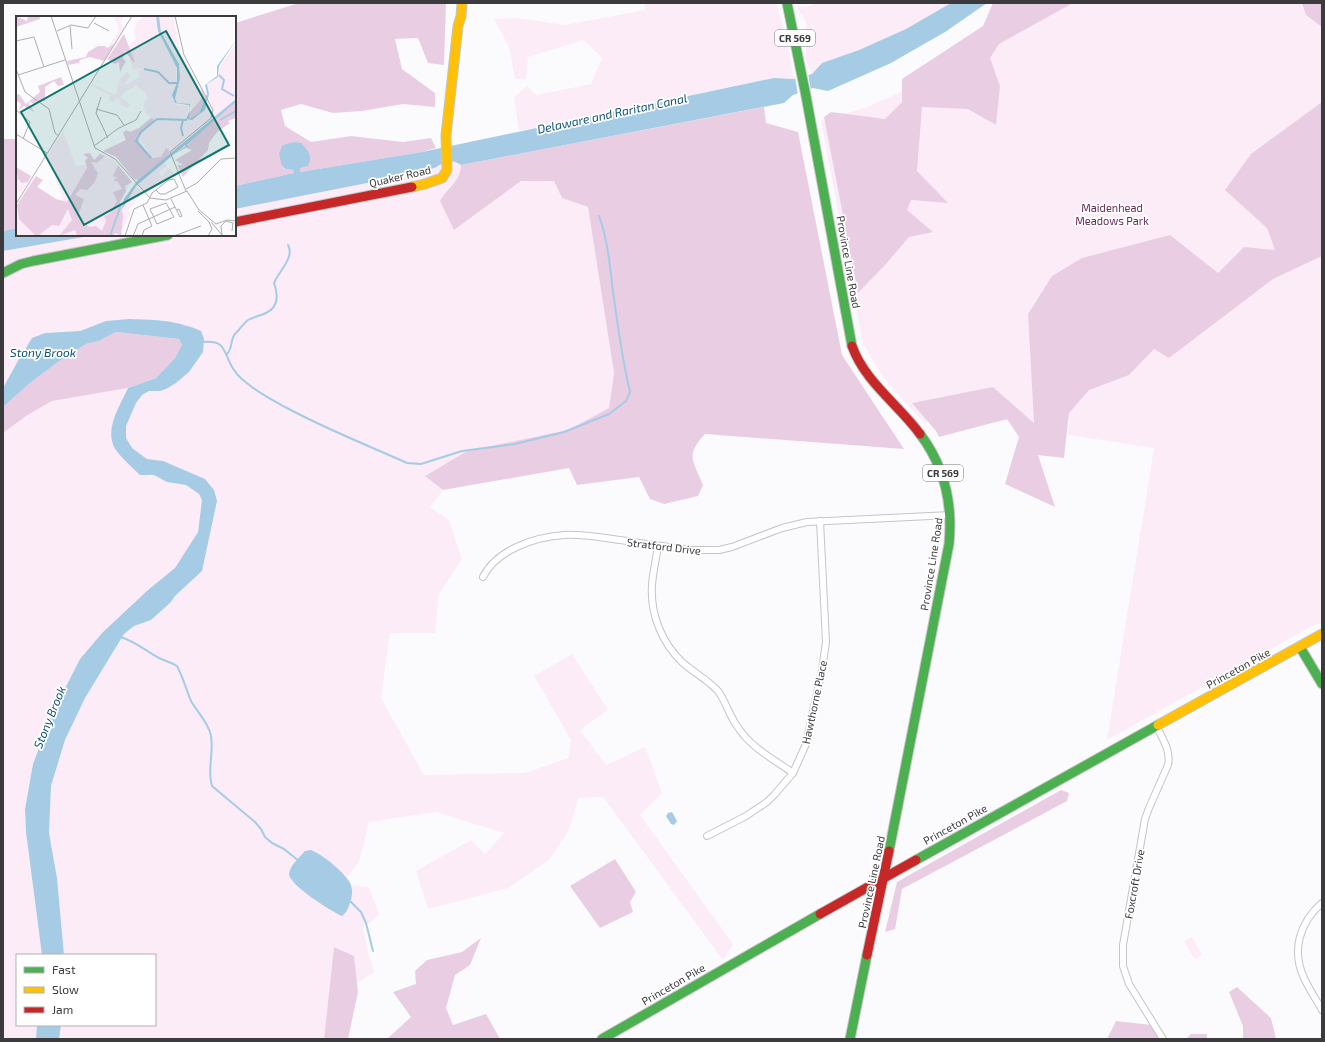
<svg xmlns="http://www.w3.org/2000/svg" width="1325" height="1042" viewBox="0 0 1325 1042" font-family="'Exo 2',sans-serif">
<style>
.green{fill:#fcecf8}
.forest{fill:#e9cee3}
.water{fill:#a6cbe4}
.pier{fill:#fbfbfd}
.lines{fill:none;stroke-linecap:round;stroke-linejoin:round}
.stream{stroke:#a6cbe4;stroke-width:2}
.street-casing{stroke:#c5c5c7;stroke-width:8}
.fast-casing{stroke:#c5c5c7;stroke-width:11}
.slow-casing{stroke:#c5c5c7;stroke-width:11}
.jam-casing{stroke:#c5c5c7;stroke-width:11}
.street{stroke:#fefeff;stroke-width:6}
.fast{stroke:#4caf50;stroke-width:9}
.slow{stroke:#ffc107;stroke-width:9}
.jam{stroke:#c62828;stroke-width:9}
.labels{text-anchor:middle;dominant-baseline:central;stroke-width:3.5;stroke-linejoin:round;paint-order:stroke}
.shield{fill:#fff;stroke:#767677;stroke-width:1}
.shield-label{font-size:10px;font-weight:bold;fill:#3b3b3d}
.street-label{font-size:11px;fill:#3b3b3d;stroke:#fff}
.park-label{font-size:11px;fill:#662b5a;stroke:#fff}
.water-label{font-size:12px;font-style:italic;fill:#0d5072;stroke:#fff}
.inset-river{fill:none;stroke:#a6cbe4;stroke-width:2}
.inset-road{fill:none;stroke:#aeaeb0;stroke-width:1}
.view{fill:#0f766e;fill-opacity:0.15;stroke:#0f766e;stroke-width:2}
.inset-edge{fill:none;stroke:#3b3b3d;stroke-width:2}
</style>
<rect width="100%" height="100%" fill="#fbfbfd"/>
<g class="green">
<path d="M644,3H776C784,28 791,53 793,79L774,78L519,131L514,97L527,86L537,95L591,84L602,58L584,40L528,57L526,79H515L509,47L494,19L517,18L565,25L645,10Z"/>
<path d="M818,3H951L906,29L859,50L822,63L812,74L806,60V22L796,6L806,7Z"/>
<path d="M1039,3H1322V623L1314,625L1107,740L1154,448L1068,435L1070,420H1034V424L1030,420L924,422C900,396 875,373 862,339L821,121L867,107L917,85Z"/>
<path d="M454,161L461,165C460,177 454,184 445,192L454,230L521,181H554L562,198L588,207L614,373L609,408L568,430L467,451L426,475L443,490L430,507L449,520L462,559L439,594L435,633H390L381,698L424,775L525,773L568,758L571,740L534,676L572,654L608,710L580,730L606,765L645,747L662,793L640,815L733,944L723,960L603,797L578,798L569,830L549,860L508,888L428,909L416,871L471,840L485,854L504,833L436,812L369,822L359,862L347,877L315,852C309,856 297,862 292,867C278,882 325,905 334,913L352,892L351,885L369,887L379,915L363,928L369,956L374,972L357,983L353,956L334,947L324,1039H59L61,1025H155V955H64L57,878L49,833L51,786L65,740L85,698L124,634L134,626L151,620L171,602L175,596L202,571L217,501L163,461L147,459L132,448L126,438V426L136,403L142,395L149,391H160L189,372L203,351L204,339L106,321L80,331L45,333L32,338L27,346L24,354L19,359L3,388V251L95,235H235V209L408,175L434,168L441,163Z"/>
<path d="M128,388L112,425L149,476L154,475L167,482L186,485L199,494L202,500L198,532L175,568L148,590L102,633L80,659L51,716L33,764L25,809L26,832L42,955H17V1025H37L36,1039H3V433L26,416L52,401Z"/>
<path d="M1192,937L1202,955L1194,959L1184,941Z"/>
</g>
<g class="forest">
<path d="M299,3H446L444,65L428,63L418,38L395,39L402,69L435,93V107L403,104L362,111L333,113L301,104L281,110L285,126L311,142L351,136L403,142L431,138L436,148L422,152L300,172V168L282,166L284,169L293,170L294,173L235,186V23Z"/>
<path d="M993,3H1073L999,44L990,58L1000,86L996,125L968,109L922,107L917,171L948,203L911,200L907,210L933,232L909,237L886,264L858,293L824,117L831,112L885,119L902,102V79L983,26Z"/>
<path d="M1302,3H1322V27L1306,15Z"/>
<path d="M1322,102V256L1273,279L1169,358L1154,349L1129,375L1089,390L1069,413L1064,458L1038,455L1055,507L1005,484L1019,437L1007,419L939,437L936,431L912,403L993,387L1034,423L1028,314L1052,276L1082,258L1170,235L1218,273L1244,247L1275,250L1267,228L1225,190L1251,154Z"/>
<path d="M764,107L766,123L798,132L842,355L904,449L705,434C685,455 693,461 703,485L698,496L664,504L650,499L639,477L577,485L569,468L443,490L425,476L467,451L568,430L609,408L614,373L588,207L562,198L554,181H521L454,230L440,201C448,186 460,183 461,165Z"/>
<path d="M3,139H17V228L3,231Z"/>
<path d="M116,332L179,339L182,345L175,358L156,378L128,388L52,401L26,416L3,433V407L30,383L58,362L86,344L99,341Z"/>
<path d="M1061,790L1069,793L1067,801L902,889L895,929L885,932L897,882Z"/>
<path d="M615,859L636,892L630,902L633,912L600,928L570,886Z"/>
<path d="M481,938L470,965L455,975L446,1008L453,1025L486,1014L500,1039H387L411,1017L393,992L416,984L415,971L427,960L462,952Z"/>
<path d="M334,947L354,956L358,992L348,1039H324Z"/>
<path d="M1237,987L1271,1018L1276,1039H1243V1026L1229,992Z"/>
<path d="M1116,1021L1152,1025L1161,1039H1107Z"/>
<path d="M1191,1034H1207V1039H1186Z"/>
</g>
<g class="water">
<path d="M951,3H987L945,32L891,63L828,91L813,88L793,95L784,103L461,165C448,157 445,163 434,168C426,172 416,173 408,175L235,209V186L294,173L293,170L285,169L282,166L279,154L282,146C289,143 294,141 301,143C308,150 313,156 308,166L300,168V172L422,152L774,78L793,79L812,74L822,63L859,50L906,29Z"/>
<path d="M17,228V235H95L3,251V231Z"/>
<path d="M129,319C157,320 176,320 201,331L204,339L203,352L189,372L176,383L166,389L160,391H149L142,395L136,403L126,426V438L132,448L147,459L163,461L205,479L214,490L217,501L202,571L175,596L171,602L151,620L134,626L124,634L85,698L65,740L51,786L49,833L57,878L64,955H42L26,832L25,809L33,764L51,716L80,659L102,633L148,590L175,568L198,532L202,500L199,494L186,485L167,482L154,475H140C133,468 119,456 114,447C105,427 120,406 128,388L156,378L175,358L182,345L179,339L116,332L99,341L86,344L58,362L30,383L3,407V388L19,359L24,354L27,346L32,338L45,333L80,331L106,321Z"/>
<path d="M672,812L677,821L674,825L671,824L666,816L668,813Z"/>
<path d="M311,850C322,854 347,874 351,885C353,891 352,897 350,903C348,909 346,913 342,916C332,912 289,885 289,874C290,865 300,857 305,851Z"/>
<path d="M37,1025H61L59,1039H36Z"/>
</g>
<path class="pier" d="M808,73L811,91L798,95L795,77Z"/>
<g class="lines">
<g class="stream">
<path d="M203,342C223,340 223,348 230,363C234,372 241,379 248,384C260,394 274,401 287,408C326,429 367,445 407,463L421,464L462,451L515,444L564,432L609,414L626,401L630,392C622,359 618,326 613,292C610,267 608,240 599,216"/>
<path d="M227,354C233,348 230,340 235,334C239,330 244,323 248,320C253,317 260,316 266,313C279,307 278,294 274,283C279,271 295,257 288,245"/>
<path d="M120,637C135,641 146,651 159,658C165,661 171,662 177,666C183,677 186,689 191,701C197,712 209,723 211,736C214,752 207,770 212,786L255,822L261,829L265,837L272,843L284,849L299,861"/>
<path d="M350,901L361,912L366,923L373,951"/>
</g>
<defs>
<g id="street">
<path d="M658,546C656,559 653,572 652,585C650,614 662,643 682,662C694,673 707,679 718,691C726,702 729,715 737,726C750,747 773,759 793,773"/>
<path d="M483,577C497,549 536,537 564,535C581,534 597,537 613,539C640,543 666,547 692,550H719L732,547L782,528L807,522L951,515"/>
<path d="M1157,727C1163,740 1171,751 1168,765L1149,808L1145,819L1123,945V966L1129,984L1163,1039"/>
<path d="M707,836L746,816L767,802L775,794L793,773L806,744L822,670L826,642L820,521"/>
<path d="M1322,903C1300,922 1291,950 1304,978C1309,989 1316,999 1322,1010"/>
</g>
<g id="fast">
<path d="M787,3L806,96L852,346"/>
<path d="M3,273L21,264L33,261L168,235"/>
<path d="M1300,647L1322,684"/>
<path d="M889,851L949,544C953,503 945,467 920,434"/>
<path d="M916,860L1158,725"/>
<path d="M602,1039L820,914"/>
<path d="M850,1039L867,955"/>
</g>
<g id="slow">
<path d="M412,187L425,184L442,178L447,170L446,135L458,26L461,16L462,3"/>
<path d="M1158,725L1322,634"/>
</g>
<g id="jam">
<path d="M235,222L412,187"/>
<path d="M852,346C865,382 898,404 920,434"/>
<path d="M820,914L916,860"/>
<path d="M867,955L889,851"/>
</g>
</defs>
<use href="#street" class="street-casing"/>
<use href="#fast" class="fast-casing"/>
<use href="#slow" class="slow-casing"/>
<use href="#jam" class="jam-casing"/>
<use href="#street" class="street"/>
<use href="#fast" class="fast"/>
<use href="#slow" class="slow"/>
<use href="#jam" class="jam"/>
</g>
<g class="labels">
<g class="shield">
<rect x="775" y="30" width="40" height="16" rx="3"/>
<rect x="923" y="465" width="40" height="16" rx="3"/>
</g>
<g class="shield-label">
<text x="795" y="38">CR 569</text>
<text x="943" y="473">CR 569</text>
</g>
<g class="street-label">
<text transform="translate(400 176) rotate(-13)">Quaker Road</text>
<text transform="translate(849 262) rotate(80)">Province Line Road</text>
<text transform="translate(664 546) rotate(7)">Stratford Drive</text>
<text transform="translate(931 564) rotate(-81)">Province Line Road</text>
<text transform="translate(1238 668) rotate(-29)">Princeton Pike</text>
<text transform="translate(814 702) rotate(-78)">Hawthorne Place</text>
<text transform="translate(955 824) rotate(-29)">Princeton Pike</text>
<text transform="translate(871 882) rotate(-78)">Province Line Road</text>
<text transform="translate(1134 884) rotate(-80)">Foxcroft Drive</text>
<text transform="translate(673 984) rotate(-30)">Princeton Pike</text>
</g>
<g class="park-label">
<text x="1112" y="207">Maidenhead<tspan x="1112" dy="13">Meadows Park</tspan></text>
</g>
<g class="water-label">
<text transform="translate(612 113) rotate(-12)">Delaware and Raritan Canal</text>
<text x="43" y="352">Stony Brook</text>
<text transform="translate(49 717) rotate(-68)">Stony Brook</text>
</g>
</g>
<g transform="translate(16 16)">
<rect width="220" height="220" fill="#fbfbfd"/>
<path d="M98,0L106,1L107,4L104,5L108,12L98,28L93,30L103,14ZM128,0H140L147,26L160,46L161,67L156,79L160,89L173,90L170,103L182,100L189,94L193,78L191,68L202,61L203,50L220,28V83L154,139L153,135L142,143L136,142L122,121L137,103L129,96L127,86L132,83L129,76L120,70L109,76L105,81L114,88L111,92L104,88L105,84L101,82L97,87L93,83L94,79L76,70V68L99,79L104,63L111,56L115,59L108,69L123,62L122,54L128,55L120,51L121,54L116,52L112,30L120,23L118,15L120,7ZM143,0H157L165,38L184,71L187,81L176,95L175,90L161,87L159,83L164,62L163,48L145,16ZM47,115L60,150L71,148L87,139L98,144L116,166L108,175L89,220H0V191L15,166L49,189L35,149L30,142ZM148,146L151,150L143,156L144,159L147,160L152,152L158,157L130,178L122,169ZM0,158L12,166L5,177L0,176ZM120,170L126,177L112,195L115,197L105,216L107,220H105V195Z" fill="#fcecf8"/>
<path d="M0,0L11,5L12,0H23L24,3L0,11ZM108,18L119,46H117L109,35L107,43L110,45L104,56L103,46L99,48L91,43ZM98,28L88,45L74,41L64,44L63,47L52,49L51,45L70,41L72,36L82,30H89L91,32ZM45,61L48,69L42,70L38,65L29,71V85H21L19,89L14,85L13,88L18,96L8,90L3,94L5,88L0,84V79L3,78L10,88L24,76L22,70ZM184,71L190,81L183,97L173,103V97L187,81ZM220,86V102L212,105L214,107L201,116L193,127L192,134L167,161L161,149H167L159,144L176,134L170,132L156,139L170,129H173L170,128ZM135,102L138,103L135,108L122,121L123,126L136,142L145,141L150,132L153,134V139L123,164L118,163L100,141L87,135L110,124L107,117L110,114L114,116L123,112ZM74,137L78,144L84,138L89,140L81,147L75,146L82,157L79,166L71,174L64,173L59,179L68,183L62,200L66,206L74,211L80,210L86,215L90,205L88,200L93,198L101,185L97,176L106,173L102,166L97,164L101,162L97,160L102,149L116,166L109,170L110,175L104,186L107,200L105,220L99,217L98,220H61L59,214L43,220L56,204L52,193L43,210L36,209L22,220H17L18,218L3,203L1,189L20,160L27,164L21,171L40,183L51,186L71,152L69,144L72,142L67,138ZM0,151L15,160L12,166L6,167L2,163Z" fill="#e9cee3"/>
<path d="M140,0H143L145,16L163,48L164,62L159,83L161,87L174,88L173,103L183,97L191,78L189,69L201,60V50L220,24L203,50L202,61L191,68L193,78L189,94L176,104L170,103L174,94L173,89L159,87L156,79L161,67V52L142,15ZM220,83V86L171,128L172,132L169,129L120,170L105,195L108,183L121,165Z" fill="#a6cbe4"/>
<path class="inset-river" d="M128,53L142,56L153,67H161M203,59L208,64L206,73L218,80M204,104L220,95M167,120L165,112L167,104M135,142L120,125L125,116L141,103L171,104M94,220L105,189"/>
<path class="inset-road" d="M35,0L79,132L99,143L134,182L150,184L171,175M159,0L168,39L197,94L195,102L154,136L170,175M78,7L93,15M54,10L56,33M41,15L55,9L72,12L80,0M0,25L18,21L28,51M0,53L9,76L33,93L39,117L43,120M2,59L49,44M85,81L80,97L92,122M80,93L101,99L108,109M0,94L14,106L7,123M0,118L31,137M78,130L103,112L120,104L125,95M170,173L181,167L205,143L220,142M171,175L183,194M155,183L164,201L166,200L163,193L161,194M150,187L158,201L141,208L134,193ZM0,188L116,0M182,193L200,208L211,204L220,205M182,195L194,207M195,206L206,219M206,219L205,210L210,205L217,207L216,215M109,220L118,193L131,187L136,177L140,174L150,166L153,164L158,163L162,171L149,178H144L140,174M117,220L122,208L159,191M126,220L128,214L136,210L127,189M158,220L185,210M192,220L196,213L193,206"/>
<path class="view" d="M150,15L213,129L68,209L5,96Z"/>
<rect width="220" height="220" class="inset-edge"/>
</g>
<rect width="1325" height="1042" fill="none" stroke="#3b3b3d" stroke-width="8"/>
<rect x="16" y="954" width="140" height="72" fill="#ffffff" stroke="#b1b1b1"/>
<rect x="24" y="967" width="20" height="6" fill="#4caf50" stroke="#b1b1b1"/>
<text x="52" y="974" font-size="12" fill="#3b3b3d">Fast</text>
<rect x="24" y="987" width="20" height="6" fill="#ffc107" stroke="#b1b1b1"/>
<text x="52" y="994" font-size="12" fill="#3b3b3d">Slow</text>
<rect x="24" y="1007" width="20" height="6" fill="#c62828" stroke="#b1b1b1"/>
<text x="52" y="1014" font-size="12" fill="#3b3b3d">Jam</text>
</svg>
